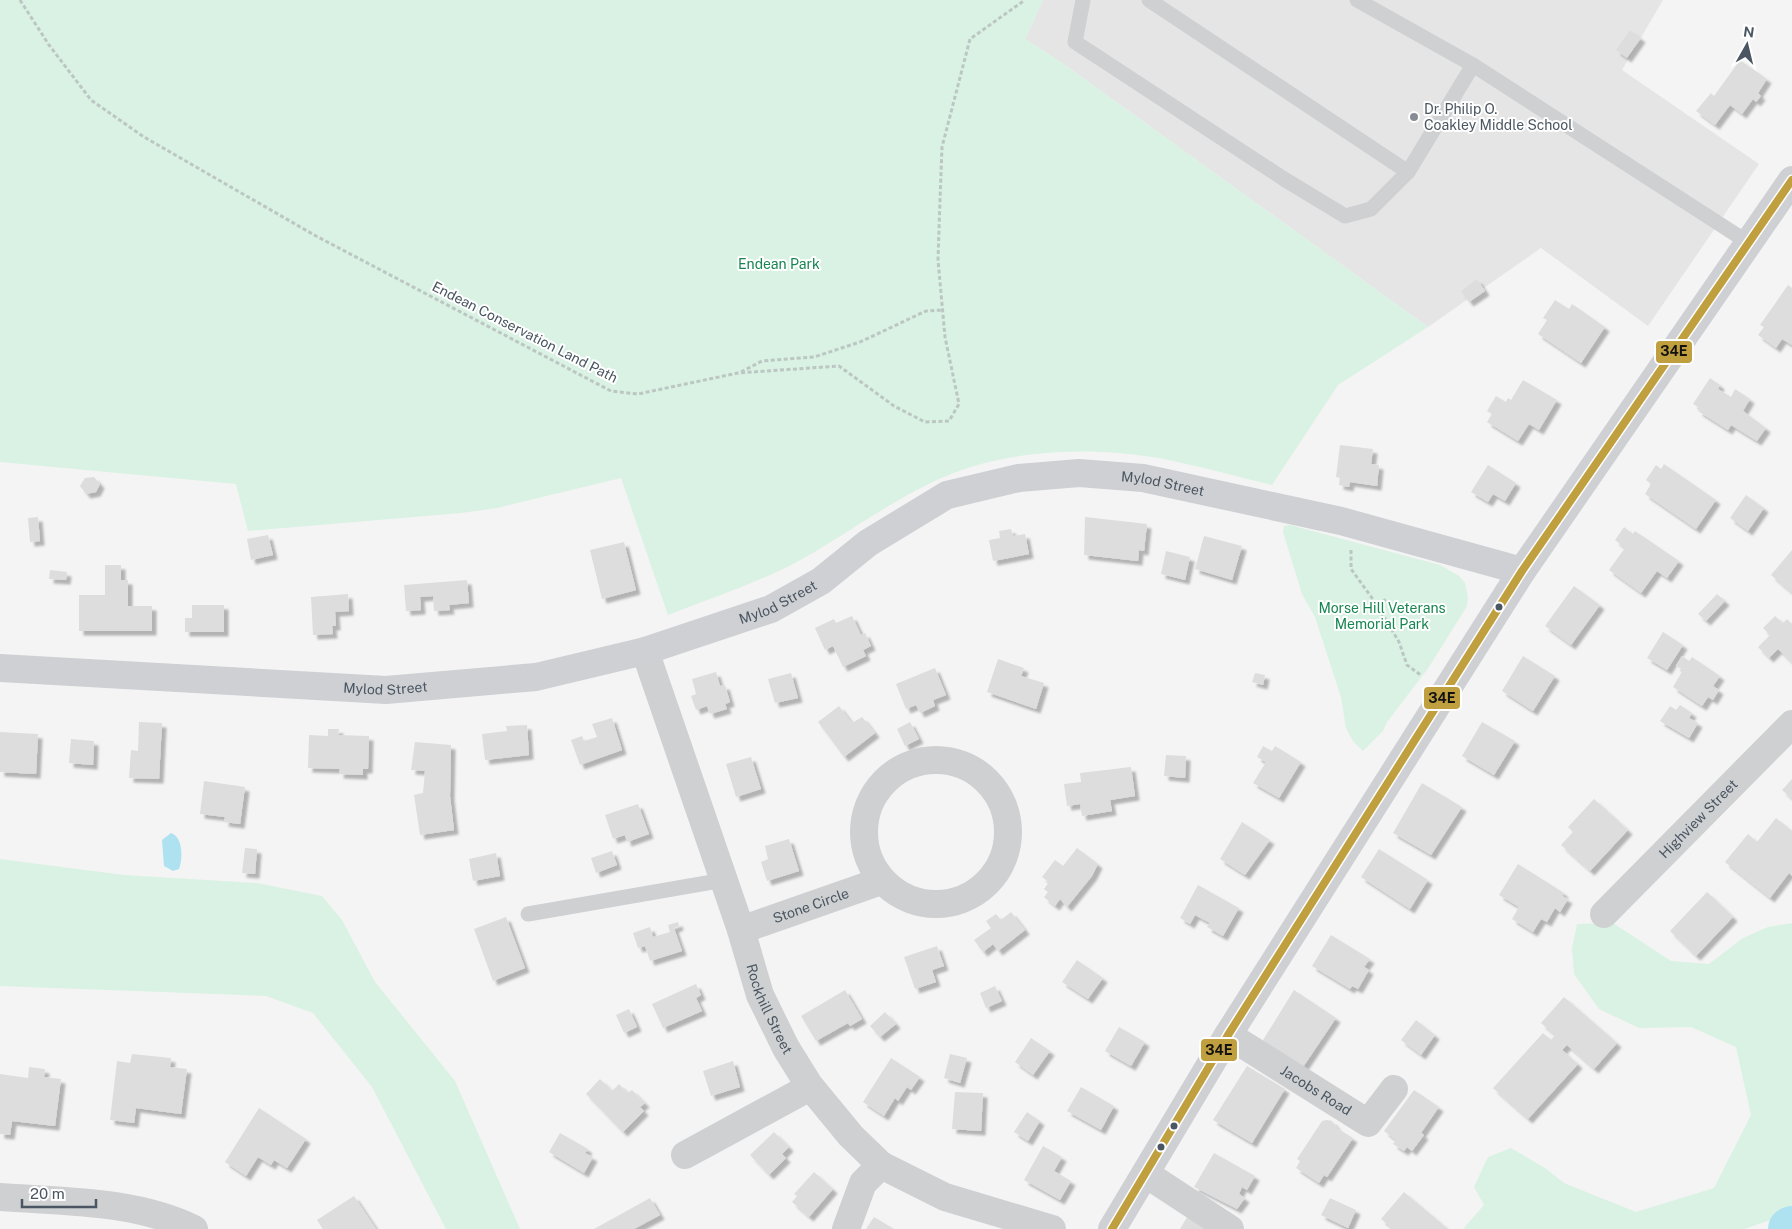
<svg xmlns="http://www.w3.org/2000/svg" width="1792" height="1229" viewBox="0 0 1792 1229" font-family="'Public Sans',sans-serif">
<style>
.education{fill:#e6e5e6}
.green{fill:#d9f2e3}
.water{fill:#aee2f0}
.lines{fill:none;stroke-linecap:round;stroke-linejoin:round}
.river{stroke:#aee2f0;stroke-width:44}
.building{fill:#ddddde;filter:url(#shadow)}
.path{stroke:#bcc7c4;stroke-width:3;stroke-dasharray:4 2.5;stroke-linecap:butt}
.lane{stroke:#ced0d2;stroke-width:15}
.street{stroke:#ced0d2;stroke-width:28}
.secondary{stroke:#ced0d4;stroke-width:28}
.bus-1-casing{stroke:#fff;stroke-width:11}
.bus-1{stroke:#c09f3f;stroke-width:8}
.poi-dot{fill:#868d94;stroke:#fff;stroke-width:2}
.bus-dot{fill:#4a5661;stroke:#fff;stroke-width:2}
.labels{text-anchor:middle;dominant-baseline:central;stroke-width:4;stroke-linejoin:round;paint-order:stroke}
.poi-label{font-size:14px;fill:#4a5661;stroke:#fff;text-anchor:start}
.park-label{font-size:14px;fill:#17864f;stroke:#fff}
.street-label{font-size:14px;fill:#4a5661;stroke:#fff}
.line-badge{stroke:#fff;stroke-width:2}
.pale-badge-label{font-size:14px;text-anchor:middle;font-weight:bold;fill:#111}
</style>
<defs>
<filter id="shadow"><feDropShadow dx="4.5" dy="4.5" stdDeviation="1" flood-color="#0004"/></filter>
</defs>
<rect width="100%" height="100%" fill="#f4f4f4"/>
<path class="education" d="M1043,0H1663L1622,70L1759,164L1648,326L1541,248L1428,327L1065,65L1025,39Z"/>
<g class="green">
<path d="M0,0H1043L1025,39L1065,65L1428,327L1338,385L1272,485C1234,476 1196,465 1158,458C1099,448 1031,449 974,466C907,486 852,533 791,565C751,585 709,599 668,615L621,478L497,508L461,513L248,531L236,484L0,462Z"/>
<path d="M1290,525L1440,565L1459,576L1465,583L1468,598L1467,606L1429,667L1387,722L1383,731L1363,751L1353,741L1346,728L1341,697L1315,617L1302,594L1283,532L1284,526Z"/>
<path d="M0,859L124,875L257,883L322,896L342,920L375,982L455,1081L520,1229H446L372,1087L313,1013L266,996L0,986Z"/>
<path d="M1613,923L1671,961L1709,964L1743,938L1768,927L1792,923V1213L1744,1229H1463L1484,1205L1474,1187L1488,1157L1511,1148L1545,1168L1564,1183L1636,1212L1714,1188L1751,1115L1736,1047L1691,1027L1639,1028L1599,1009L1574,974L1572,948L1577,924Z"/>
</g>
<path class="water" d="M171,833C183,837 183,858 179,869L173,871L164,866L162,840Z"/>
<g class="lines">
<path class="river" d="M1790,1229L1792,1228"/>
</g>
<g class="building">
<path d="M1630,30L1641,38L1627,58L1616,50Z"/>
<path d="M1740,60L1767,79L1758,93L1761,96L1756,102L1753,99L1742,114L1730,105L1715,125L1696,111L1711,93L1714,96Z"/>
<path d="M1477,279L1485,291L1469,302L1461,291Z"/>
<path d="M1788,285L1792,288V345L1782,339L1776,348L1758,335L1764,327L1760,325Z"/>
<path d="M1555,300L1569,309L1572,304L1605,327L1581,363L1538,334L1547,320L1543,318Z"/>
<path d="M1710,378L1720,385L1718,389L1731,397L1735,389L1750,399L1743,411L1766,428L1757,441L1731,425L1728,430L1698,411L1700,408L1693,404Z"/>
<path d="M1523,380L1557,400L1539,430L1529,424L1518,441L1487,422L1492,414L1487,411L1496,396L1506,402L1508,398L1511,400Z"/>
<path d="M1340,445L1373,449L1371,464L1379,465L1377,486L1350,482L1349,487L1339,485L1340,478L1336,477Z"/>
<path d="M1664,464L1716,500L1696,529L1645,494L1651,484L1646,480L1656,465L1661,469Z"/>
<path d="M1488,465L1516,483L1505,501L1493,494L1488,502L1471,492Z"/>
<path d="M94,477L100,484L96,492L86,494L80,486L85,478Z"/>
<path d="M1746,495L1764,508L1748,531L1730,518Z"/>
<path d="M38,517L40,541L30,542L28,518Z"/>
<path d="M1085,517L1147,524L1144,551L1139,550L1138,561L1084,555Z"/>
<path d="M1624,527L1633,534L1635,531L1679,561L1667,578L1657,571L1641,593L1609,570L1625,548L1615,540Z"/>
<path d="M1011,529L1013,536L1025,534L1029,554L993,561L989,540L1000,538L999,531Z"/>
<path d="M268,535L273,555L251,560L247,539Z"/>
<path d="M1204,536L1242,546L1232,580L1195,569Z"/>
<path d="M624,542L636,590L602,599L590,550Z"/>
<path d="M1792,550V593L1771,575Z"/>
<path d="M1166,551L1190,557L1185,580L1161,574Z"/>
<path d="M105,565H121V580H128V606H152V631H79V595H105Z"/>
<path d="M50,570L67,572L66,580L49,579Z"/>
<path d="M467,580L469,603L449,605L450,610L434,611L433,596L420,597L421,610L406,611L404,585Z"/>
<path d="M1574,586L1600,605L1571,645L1545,626Z"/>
<path d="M348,594L349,611L335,612L336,626H332L333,634L313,635L311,597Z"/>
<path d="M1717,594L1725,601L1706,621L1698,614Z"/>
<path d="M192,605H224V632H185V618H192Z"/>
<path d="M852,616L861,635L865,633L871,646L863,650L866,656L843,667L833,646L825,650L815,628L834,619L836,623Z"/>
<path d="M1775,616L1783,623L1787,619L1792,624V663L1778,649L1769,658L1758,647L1770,635L1763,628Z"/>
<path d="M1663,632L1683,645L1667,670L1647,658Z"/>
<path d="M1523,656L1555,676L1533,711L1502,691Z"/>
<path d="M1682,656L1689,661L1692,657L1720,676L1713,686L1719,690L1713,700L1708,697L1702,706L1673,687L1683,670L1676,666Z"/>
<path d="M998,659L1024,668L1021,676L1044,683L1036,709L987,692Z"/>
<path d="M935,668L946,695L933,700L935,706L920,713L916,705L906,709L896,684Z"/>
<path d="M716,672L720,686L725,685L730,702L725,704L727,709L710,714L707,706L696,710L691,696L696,694L692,679Z"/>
<path d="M791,673L798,698L775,703L768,679Z"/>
<path d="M1255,673L1265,675L1263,685L1252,682Z"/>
<path d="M1680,705L1692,713L1689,718L1698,723L1689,738L1660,721L1670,706L1676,710Z"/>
<path d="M839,706L852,723L862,717L875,733L844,757L818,722Z"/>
<path d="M612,718L622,750L580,765L571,740L582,736L584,741L597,737L592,724Z"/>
<path d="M139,722L162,723L159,779L129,778L131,750L138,751Z"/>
<path d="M910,722L919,739L905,746L897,729Z"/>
<path d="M1482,722L1515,741L1494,775L1462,756Z"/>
<path d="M527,725L529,755L485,760L482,734L507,731L506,726Z"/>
<path d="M328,729H339L338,735L369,736L368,769H363V775L339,774L340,769L308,768L309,735L328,736Z"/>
<path d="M0,732L38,734L36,774L0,772Z"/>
<path d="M71,739L94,741L93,765L69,763Z"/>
<path d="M415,742L451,745L450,796L454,830L420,835L414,795L423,793L425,771L411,770Z"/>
<path d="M1263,746L1272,751L1275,746L1301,762L1279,798L1253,783L1266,762L1257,757Z"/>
<path d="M1166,755L1186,756L1185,778L1164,776Z"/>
<path d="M751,757L761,789L736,797L726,764Z"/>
<path d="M1131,767L1135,796L1110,800L1112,811L1082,816L1080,804L1067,806L1064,784L1081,782L1080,773Z"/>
<path d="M1792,779V799L1782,790Z"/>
<path d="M204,781L245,787L240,824L224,822L225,817L200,814Z"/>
<path d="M1422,783L1462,807L1431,855L1393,833Z"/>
<path d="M1594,799L1628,830L1590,871L1561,845L1573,832L1568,827Z"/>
<path d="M638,804L649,834L627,842L625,835L613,839L605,815Z"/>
<path d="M1776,818L1792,831V876L1789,873L1770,898L1725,862L1748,834L1757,842Z"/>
<path d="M1242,822L1270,840L1245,875L1220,859Z"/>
<path d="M789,839L799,871L767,881L761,862L768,859L765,846Z"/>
<path d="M245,848L257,849L255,874L242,873Z"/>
<path d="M1077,848L1098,864L1092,876L1067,907L1060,899L1055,906L1044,897L1048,892L1044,889L1049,882L1042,877L1055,860L1063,866Z"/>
<path d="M1379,849L1428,880L1410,909L1361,877Z"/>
<path d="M612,851L617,865L596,873L591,858Z"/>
<path d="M496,853L500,876L473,881L469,859Z"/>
<path d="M1518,864L1564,893L1562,896L1568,899L1560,912L1555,908L1547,922L1541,919L1533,932L1512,919L1519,907L1499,895Z"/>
<path d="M1198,885L1239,908L1223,936L1207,927L1210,923L1195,915L1190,924L1180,918Z"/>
<path d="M1707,892L1733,917L1696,956L1670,931Z"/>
<path d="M1011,912L1025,930L998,951L993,944L983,952L974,940L991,928L986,921L996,914L1001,920Z"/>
<path d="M506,917L525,968L493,981L474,929Z"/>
<path d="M678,922L679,926L674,928L682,951L650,961L645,946L638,948L633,933L650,927L653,937L670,932L668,925Z"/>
<path d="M1331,935L1370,959L1364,967L1369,970L1358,989L1352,986L1350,989L1312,966Z"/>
<path d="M937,946L944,966L932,970L936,982L915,989L904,957Z"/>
<path d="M1077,960L1103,978L1088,999L1062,982Z"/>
<path d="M696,984L701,995L696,998L702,1011L663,1028L652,1004Z"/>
<path d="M995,986L1002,1001L986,1008L980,993Z"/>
<path d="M845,990L862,1019L850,1026L848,1023L816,1041L801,1016Z"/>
<path d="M1294,990L1336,1018L1301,1070L1260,1045Z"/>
<path d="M1564,997L1617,1043L1594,1069L1567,1045L1562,1050L1578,1064L1528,1119L1493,1088L1543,1033L1551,1040L1555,1035L1541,1023Z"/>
<path d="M629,1009L637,1027L624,1033L616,1015Z"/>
<path d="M885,1012L896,1024L880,1037L870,1026Z"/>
<path d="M1416,1020L1435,1035L1421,1055L1401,1040Z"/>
<path d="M1119,1027L1145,1042L1131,1066L1105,1051Z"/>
<path d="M1031,1038L1050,1051L1033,1075L1015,1062Z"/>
<path d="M132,1054L171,1058L170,1067L187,1069L181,1114L136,1108L134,1123L110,1120L117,1061L130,1063Z"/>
<path d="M950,1054L967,1058L960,1083L944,1078Z"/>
<path d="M891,1058L920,1077L911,1090L907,1087L898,1101L895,1098L884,1116L863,1102Z"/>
<path d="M733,1061L740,1087L711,1096L703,1071Z"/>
<path d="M1247,1066L1285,1089L1252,1143L1213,1120Z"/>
<path d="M29,1067L45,1069L44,1077L61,1079L55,1126L12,1121L10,1135L0,1134V1074L28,1078Z"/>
<path d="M600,1079L612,1091L619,1084L628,1093L632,1090L645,1103L640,1107L644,1111L623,1132L586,1094Z"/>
<path d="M1081,1087L1114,1106L1101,1130L1067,1111Z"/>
<path d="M1414,1090L1439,1107L1421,1133L1424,1135L1412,1151L1407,1147L1404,1151L1393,1144L1396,1140L1384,1131Z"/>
<path d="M955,1092L983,1093L981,1131L952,1129Z"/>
<path d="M259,1108L306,1139L287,1168L274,1160L271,1165L258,1157L246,1176L225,1162Z"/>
<path d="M1027,1112L1040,1121L1028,1141L1014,1132Z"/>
<path d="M1327,1120L1332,1121L1338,1129L1353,1138L1327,1177L1324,1175L1319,1183L1296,1168L1300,1161L1297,1159L1322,1121Z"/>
<path d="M774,1132L789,1147L782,1154L786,1158L769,1175L750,1155Z"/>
<path d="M560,1133L588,1149L585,1153L593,1157L584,1173L549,1152Z"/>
<path d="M1043,1146L1062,1157L1054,1171L1071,1181L1060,1200L1024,1180Z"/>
<path d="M1214,1153L1255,1176L1247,1190L1242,1187L1239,1194L1245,1198L1237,1209L1194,1187Z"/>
<path d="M814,1172L833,1189L809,1217L792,1202L797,1196L794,1194Z"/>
<path d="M1404,1192L1448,1229H1393L1381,1219Z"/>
<path d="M354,1196L376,1229H323L317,1220Z"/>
<path d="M650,1198L660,1215L634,1229H594Z"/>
<path d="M1330,1198L1356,1210L1348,1228L1321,1215Z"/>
<path d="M1190,1212L1216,1229H1180Z"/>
<path d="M874,1217L894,1229H866Z"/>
</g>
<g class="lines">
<g class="path">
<path d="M20,0L49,45L91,100L144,137L316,236L611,391L638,394L738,373L839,366L894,406L925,422L949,421L959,404L945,337L938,260L940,200L942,147L970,39L1025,0"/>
<path d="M741,372L762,361L814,357L860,342L926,311L943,310"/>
<path d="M1351,550V569L1377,605L1399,642L1407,665L1422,676"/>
<path d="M1377,605L1387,599"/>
</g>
<g class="lane">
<path d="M1083,0L1075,42L1284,179L1345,216L1371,209L1408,172"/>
<path d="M1149,0L1408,172L1473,65"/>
<path d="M1357,0L1473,65L1749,243"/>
<path d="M528,914L724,880"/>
</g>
<g class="street">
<path id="s1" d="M645,651L741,930L760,995L786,1048L809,1085L851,1136L881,1165L945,1197L1052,1229"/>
<circle cx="936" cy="832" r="72"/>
<path id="s2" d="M1604,914L1792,724"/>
<path id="s3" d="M741,930L881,881"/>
<path id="s4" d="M1228,1035L1368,1123L1394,1089"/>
<path d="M685,1155L810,1087"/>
<path d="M1146,1174L1230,1229"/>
<path d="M0,1197C66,1202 134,1200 194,1229"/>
<path d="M846,1229L863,1183L881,1165"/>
</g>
<g class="secondary">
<path id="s5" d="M0,668L386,690L536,677L645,651L771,609L821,581L868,543L947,495L1019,478L1079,473L1143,478L1341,521L1522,571"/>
<path d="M1112,1229L1228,1035L1522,571L1792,180"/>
</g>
<defs>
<path id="bus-1" d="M1112,1229L1228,1035L1522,571L1792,180"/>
</defs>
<use href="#bus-1" class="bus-1-casing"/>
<use href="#bus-1" class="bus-1"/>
</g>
<circle class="poi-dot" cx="1414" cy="117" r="5"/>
<g class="bus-dot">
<circle cx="1499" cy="607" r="4.5"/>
<circle cx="1174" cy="1126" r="4.5"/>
<circle cx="1161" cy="1147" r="4.5"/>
</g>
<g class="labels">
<g class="poi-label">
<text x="1424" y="109">Dr. Philip O.<tspan x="1424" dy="16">Coakley Middle School</tspan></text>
</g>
<g class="park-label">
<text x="779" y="264">Endean Park</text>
<text x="1382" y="608">Morse Hill Veterans<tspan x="1382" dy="16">Memorial Park</tspan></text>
</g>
<g class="street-label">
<text transform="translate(525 332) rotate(27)">Endean Conservation Land Path</text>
<text stroke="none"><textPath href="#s5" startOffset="1211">Mylod Street</textPath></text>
<text stroke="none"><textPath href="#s5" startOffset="791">Mylod Street</textPath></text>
<text stroke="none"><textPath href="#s5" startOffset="386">Mylod Street</textPath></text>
<text stroke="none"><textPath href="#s2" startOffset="134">Highview Street</textPath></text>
<text stroke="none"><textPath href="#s3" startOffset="74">Stone Circle</textPath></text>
<text stroke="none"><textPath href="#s1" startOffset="379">Rockhill Street</textPath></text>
<text stroke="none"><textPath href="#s4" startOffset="104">Jacobs Road</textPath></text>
</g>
</g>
<g class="line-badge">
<rect x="1655" y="340" width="38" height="24" rx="5" fill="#c09f3f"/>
<rect x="1423" y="686" width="38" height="24" rx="5" fill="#c09f3f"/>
<rect x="1200" y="1038" width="38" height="24" rx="5" fill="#c09f3f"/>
</g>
<g class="pale-badge-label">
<text x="1674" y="356">34E</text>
<text x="1442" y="703">34E</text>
<text x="1219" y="1055">34E</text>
</g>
<g transform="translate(1747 45) rotate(8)" stroke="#ffffff" stroke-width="4" paint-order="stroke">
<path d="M0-4L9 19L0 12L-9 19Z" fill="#4a5661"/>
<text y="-8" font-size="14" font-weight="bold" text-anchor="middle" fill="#4a5661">N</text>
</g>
<path d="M22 1199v8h74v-8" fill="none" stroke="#4a5661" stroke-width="2.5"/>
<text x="30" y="1199" font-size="15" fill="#4a5661" stroke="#ffffff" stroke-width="4" paint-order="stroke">20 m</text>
</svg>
